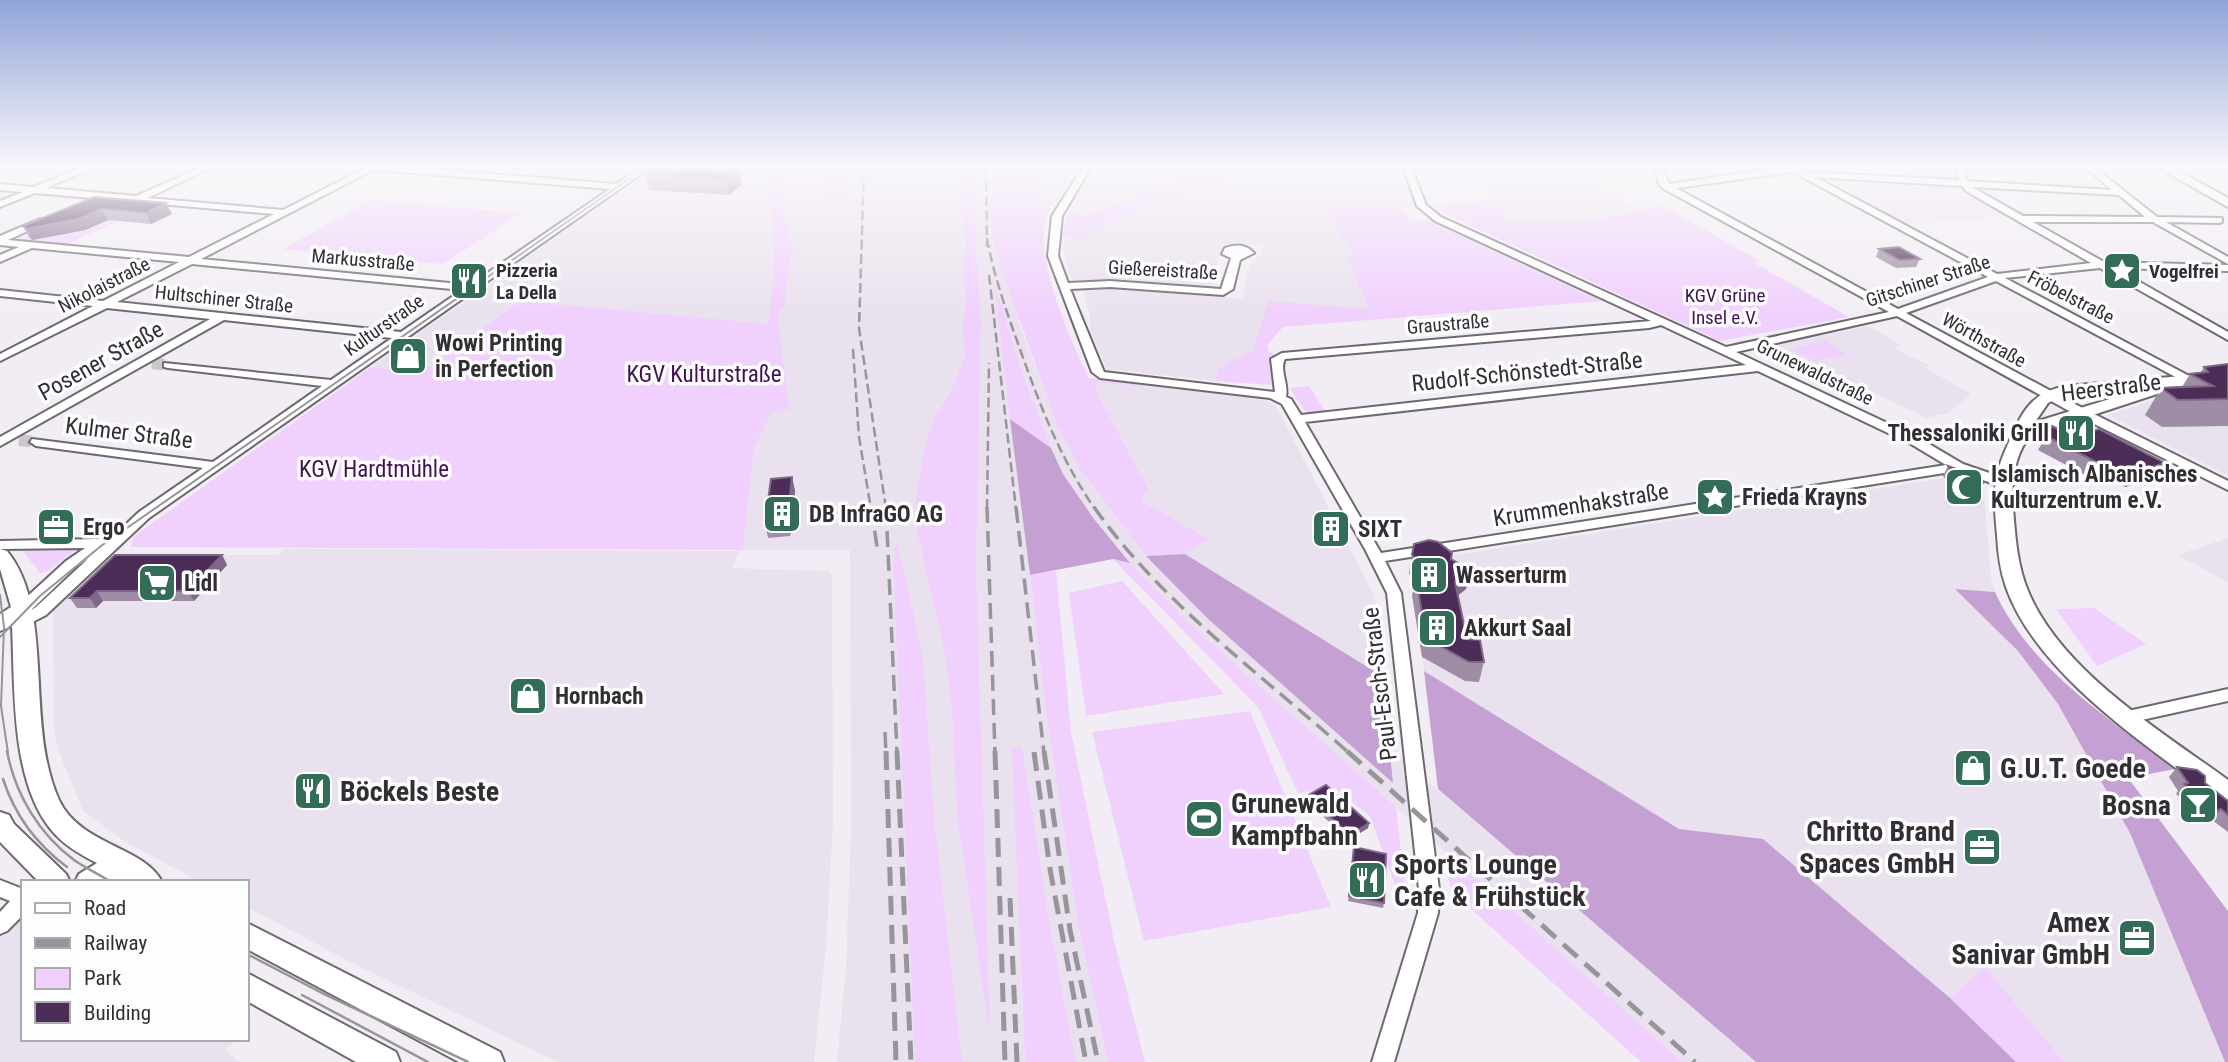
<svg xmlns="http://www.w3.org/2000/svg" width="2228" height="1062" viewBox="0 0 2228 1062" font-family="'Roboto Condensed',sans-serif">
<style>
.built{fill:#eae1ee}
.green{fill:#f0d0fd}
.forest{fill:#c4a0d3}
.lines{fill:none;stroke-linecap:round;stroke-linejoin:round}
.street-tunnel{stroke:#cbc7cd;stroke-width:12;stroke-dasharray:12 6;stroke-linecap:butt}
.street-casing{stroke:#6d696e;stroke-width:4}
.secondary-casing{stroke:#6d696e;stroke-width:4}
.street{fill:#fff;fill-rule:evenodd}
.secondary{fill:#fff;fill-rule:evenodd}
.tram-far1{stroke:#98959a;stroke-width:2}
.tram{stroke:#98959a;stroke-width:2.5}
.rail-far2{stroke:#98959a;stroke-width:2.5;stroke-dasharray:10 4.5;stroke-linecap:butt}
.rail-far1{stroke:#98959a;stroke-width:3.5;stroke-dasharray:16 8;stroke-linecap:butt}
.rail{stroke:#98959a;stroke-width:5;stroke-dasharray:19 10;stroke-linecap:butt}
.wall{fill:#9f8da6}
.shaded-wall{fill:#7e6787}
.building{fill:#4c2d58;stroke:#7e6787;stroke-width:2}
.labels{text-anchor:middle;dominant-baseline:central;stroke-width:7;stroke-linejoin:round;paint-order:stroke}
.far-street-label{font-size:19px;fill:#312f32;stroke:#fdfcfe}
.far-poi-label{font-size:19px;font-weight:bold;fill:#312f32;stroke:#fdfcfe;text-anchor:start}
.far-park-label{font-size:19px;fill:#411451;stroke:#fdfcfe}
.poi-label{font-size:23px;font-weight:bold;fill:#312f32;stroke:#fdfcfe;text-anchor:start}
.street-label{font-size:23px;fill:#312f32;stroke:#fdfcfe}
.park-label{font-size:23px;fill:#411451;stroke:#fdfcfe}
.near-poi-label{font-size:28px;font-weight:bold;fill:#312f32;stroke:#fdfcfe;text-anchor:start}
</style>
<rect width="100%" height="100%" fill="#f2edf4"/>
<g class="built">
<path d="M656,167H955L966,240L963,267L966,304L962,328L965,356L951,391L935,417L925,444L916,495V527L945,654L952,714L957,816L989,1028L976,565L981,324L972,167H993L991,218L1021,328L1057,425L1080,469L1146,556L1206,617L1392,782L1390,749L1756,1062H1682L1192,626L1130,563L1094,519L1063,474L1051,448L1023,375L996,287L1044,699L1079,929L1108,1062H1076L1051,932L1021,747V985L1025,1062H837L846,967L851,829L850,550H743L768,325L432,366L420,371L371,367Z"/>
<path d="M1034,167H1078L1050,210H1043Z"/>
<path d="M1096,167H1235L1159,187L1088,215L1069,212Z"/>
<path d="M1264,167H1400L1413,206L1323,210L1356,255L1347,256L1369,309L1344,308L1263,328L1257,333L1253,350L1219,368L1215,381L1107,369L1090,331V316L1083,290L1098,287L1242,299L1250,264L1261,254L1263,245L1222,244L1213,284L1202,288L1075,280L1072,279L1064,257L1062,237L1086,239L1090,232L1164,200L1249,207L1250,205L1168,198Z"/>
<path d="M1415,167H1651L1652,174L1589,170L1592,180L1588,181L1642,210L1580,222H1509L1488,186L1423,184Z"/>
<path d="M1825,178L1954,186L2006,216L1907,224L1823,180Z"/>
<path d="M1868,326L1901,345L1894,348L1930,366L1925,368L1971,394L1949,413L1927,418L1774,346Z"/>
<path d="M1095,381L1261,398L1276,406L1374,595L1378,615L1382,676L1185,554L1209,539L1142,501L1144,494L1150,492L1097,393Z"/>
<path d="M2228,384V476L2108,415L2156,399Z"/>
<path d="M1956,476L1978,486L1984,494L1991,578L1995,592L1956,589L2018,651L2058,704L2130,833L2225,1062H2016L1950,998L1763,839L1679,829L1424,671L1411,577L1407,567L1410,562Z"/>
<path d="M2228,538V583L2178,555Z"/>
<path d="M284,549L739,551L732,568L829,571L832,576L833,824L826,948L814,1062H558L358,966L247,907V882H200L124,841L83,811L59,752L54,730L53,609L111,555H278Z"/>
<path d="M20,915L23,920V1039H237L225,1050L240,1062H0V937Z"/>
</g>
<g class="green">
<path d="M822,167H850L848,196L826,198L822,186Z"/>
<path d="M955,167H972L981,324L976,565L990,1036L957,816L952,714L945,654L916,527V495L925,444L935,417L951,391L965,356L962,328L966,304L963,267L966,240Z"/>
<path d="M993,167H1034L1043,209L1050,210C1028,248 1071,341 1089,378L1143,384V386L1095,382L1097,393L1150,492L1144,494L1142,501L1209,539L1185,554L1146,556L1080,469L1057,425L995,251L991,218Z"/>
<path d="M1235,167H1264L1170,198L1250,205V207L1164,200L1090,232L1086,239L1062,237L1069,212L1088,215L1159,187Z"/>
<path d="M766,180L811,184L814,191L779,196L794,257L790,258L784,306L777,313L789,409L771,413L754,448L743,550L131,547L133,537L371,367L413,372L425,370L520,301L768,324C775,275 779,229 766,180Z"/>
<path d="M1496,199L1509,222H1580L1663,206L1760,261L1753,262L1849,317L1720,341L1456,219L1433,206Z"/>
<path d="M108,200L153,205L64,246L14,241Z"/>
<path d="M371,200L521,213L443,264L283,249Z"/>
<path d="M1398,206L1411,221L1427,220L1601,301L1283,327L1268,344V350L1274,354L1269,363L1272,385L1215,381L1219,368L1253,350C1257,332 1264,321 1268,301L1369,309L1347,256L1355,255L1322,210Z"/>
<path d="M994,282L1023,375L1051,448L1010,419Z"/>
<path d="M1825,340L1847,354L1815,361L1791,350Z"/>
<path d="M1309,386L1325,411L1309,413L1303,409L1290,388Z"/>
<path d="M897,542L923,657L934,819L962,1062H915L893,560Z"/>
<path d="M20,547H76L77,549L49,570L40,573Z"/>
<path d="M1113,559L1130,563L1192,626L1396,807L1405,887L1395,885L1370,816L1334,788L1298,793L1258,707Z"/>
<path d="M1056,571L1071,732L1115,945L1145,1062H1108L1079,929L1044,699L1030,575Z"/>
<path d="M1122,581L1224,694L1086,716L1069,593Z"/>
<path d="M2094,608L2146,644L2097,666L2056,609Z"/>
<path d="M1250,711L1331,907L1144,941L1092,732Z"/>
<path d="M1022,747L1051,932L1076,1062H1025L1012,748Z"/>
<path d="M1446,851L1682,1062H1641L1451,891Z"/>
<path d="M1985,967L2064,1062H2016L1950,998Z"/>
</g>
<g class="forest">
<path d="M1010,419L1051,448L1063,474L1094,519L1130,563L1113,559L1030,575Z"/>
<path d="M1185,554L1382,676L1393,783L1206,617L1146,556Z"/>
<path d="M1955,589L1995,592C2030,669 2110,719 2175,769L2128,778L2228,911V1062H2225L2130,833L2058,704L2018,651Z"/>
<path d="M1424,671L1679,829L1763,839L1950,998L2016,1062H1756L1438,789Z"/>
</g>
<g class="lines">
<g class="street-tunnel">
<path d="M152,363L168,365"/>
<path d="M19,440L36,442"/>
</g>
<defs>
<g id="street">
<path d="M84,167H95L46,188L136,196L202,167H212L148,198L283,210L367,167H404L616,184L642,167H651L149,518L46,615L23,627L18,626L15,622L26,613H18L15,609L18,605L66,561L85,548L0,549V541L98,539L111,530H120L139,512L203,468L36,446L30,442L32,439L213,462L322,386L168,368L164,367V363L331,380L392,338L224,320L0,446V437L210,319L107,308L0,361V354L93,306L0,296V290L103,301L179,262L32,248L0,262V255L19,247L0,245V236L40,219L45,222L43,224L8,240L189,257L274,214L35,193L0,207V201L23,192L0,190V184L33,187ZM375,169L377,170L610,189L470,285L201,259ZM192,264L462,290L401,332L117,302ZM89,558L36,607L30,611L76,567Z"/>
<path d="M1083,167H1091L1062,216L1058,256L1068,283L1110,281L1221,289L1231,258L1222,254L1225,248C1236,244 1246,244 1254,253L1240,260L1233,289L1223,295L1110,287L1070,289L1104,372L1275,392L1271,359L1282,353L1651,321L1435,221L1417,206L1403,167H1411L1426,205L1441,217L1726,347L1889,312L1664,189L1659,184L1654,167H1662L1669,184L1786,167H1796L1805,172L1959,180L1956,167H1964L1967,181L2112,190L2085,167H2094L2157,217L2222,218V222L2219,223L2166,222L2228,257V264L2153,222H2033L2104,262L2228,265V271L2115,268L2228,332V340L2100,268L2005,278L2191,377V381H2183L1996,281L1906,313L2088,411L2228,481V490L2080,417L1897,316L1736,352L1919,438L1963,464L2007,479L2009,482L2007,485H1997L1957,471L1385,561L1401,593L1439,889L1438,913L1394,1062H1372L1418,913L1419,889L1387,593L1365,549L1282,404L1270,398L1100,378L1092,372L1048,256L1052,216ZM1793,172L1988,277L1898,309L1676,188ZM1815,177L1962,186L1966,191L2091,263L1997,274ZM1972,187L2119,195L2145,217L2023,216ZM1661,325L1746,365L1301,415L1291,399L1286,397C1289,384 1279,370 1285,359L1649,328ZM1758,371L1911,444L1946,465L1381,553L1305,422Z"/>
<path d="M2228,689V701L2128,723L2122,721L2120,717L2122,713L2128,711Z"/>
<path d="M0,880L23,889V915L7,931L0,934V912L10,901L0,897Z"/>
</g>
<g id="secondary">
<path d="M2157,167H2171L2228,198V207Z"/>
<path d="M2228,372V382L2157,388L2159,391L2157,394L2041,432C2037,434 2030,437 2027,440C2014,457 2011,487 2013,507C2015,534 2017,565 2028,591C2061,671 2161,731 2228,780V803L2219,800C2148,746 2037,675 2006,587C2000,570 1998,553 1997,535C1994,504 1992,480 2005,451C2020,418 2027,392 2067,386ZM2139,390L2035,422L2048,403L2059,397Z"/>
<path d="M0,549L7,551C56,611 24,723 59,800C80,845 145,847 162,882H75L79,874L97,863C81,855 65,846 53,832C10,783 15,687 12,626L0,631V614L11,607L0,569Z"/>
<path d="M0,812L9,815L14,824L66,874L70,882H39L0,842Z"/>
<path d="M247,923L500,1052L504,1062H459L247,949Z"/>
<path d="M247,973L396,1052L400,1062H356L247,1001Z"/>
</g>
</defs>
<use href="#street" class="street-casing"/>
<use href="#secondary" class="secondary-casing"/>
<use href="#street" class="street"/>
<use href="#secondary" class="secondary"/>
<g class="tram-far1">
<path d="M2221,167H2228"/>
<path d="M0,595L4,627L1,706L8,753"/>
<path d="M0,637L40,596L101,546L646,167"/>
</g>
<g class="tram">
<path d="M7,751C15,794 39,834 74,860C85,868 99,874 111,882"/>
<path d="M3,779C15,816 36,844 67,867"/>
<path d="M247,954L322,993L468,1062"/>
<path d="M302,995L428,1062"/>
</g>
<g class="rail-far2">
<path d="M864,167L859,328L886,509"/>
<path d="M986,167L987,247"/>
<path d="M987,238C994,278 1008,315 1021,352C1041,408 1061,460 1095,509"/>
<path d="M989,275L1016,509"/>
<path d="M853,349L859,437L871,509"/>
<path d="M987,509L989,363"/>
</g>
<g class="rail-far1">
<path d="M871,507L878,553"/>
<path d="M886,507L897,753"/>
<path d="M987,507L995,753"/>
<path d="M1016,507L1044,753"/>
<path d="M1094,507C1161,603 1262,675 1349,753"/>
<path d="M885,732L886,753"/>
</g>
<g class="rail">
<path d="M886,751L896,1062"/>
<path d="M897,751L911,1062"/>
<path d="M995,751L1005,1062"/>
<path d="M1044,751L1070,930L1098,1062"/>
<path d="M1347,751L1695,1062"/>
<path d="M1034,752L1050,869L1086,1062"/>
<path d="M1010,898L1017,1062"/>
</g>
</g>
<g class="wall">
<path d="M739,169L742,184L729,195L649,190L646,175Z"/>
<path d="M94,197L172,214L151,224L108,220L85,230L32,240L29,237L23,226Z"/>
<path d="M1879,249L1920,259L1916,267L1896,268L1876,257Z"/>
<path d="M2228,364V426L2162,427L2145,415L2161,388L2182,387L2190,374L2201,372L2204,367Z"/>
<path d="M2052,426L2073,437L2165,463L2157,477L2125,487L2116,482L2108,485L2096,481L2038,450Z"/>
<path d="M1948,466L1962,471L1978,492L1969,496L1952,489L1943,476Z"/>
<path d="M792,477L795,491L790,536L768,538L765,523Z"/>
<path d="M1321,516L1346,527L1344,536L1326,538L1320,526Z"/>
<path d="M1414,544L1451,559L1470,570L1466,589L1458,595L1467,639L1484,662L1479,682L1465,681L1422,657L1412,596L1415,581L1409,574Z"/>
<path d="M222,555L227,565L194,601H103L96,608H77L70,598Z"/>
<path d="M2177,767L2205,783L2228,801V832L2212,820L2208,821L2176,794L2178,791L2169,777Z"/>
<path d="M323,785L315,797H303L300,792Z"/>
<path d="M1307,796L1369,823L1368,828L1349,840L1306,801Z"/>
<path d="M1353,852L1384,903L1383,908L1348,901Z"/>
</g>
<g class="shaded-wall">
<path d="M739,169L742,184L729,195L726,180Z"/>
<path d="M166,203L172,214L151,224L146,213Z"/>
<path d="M102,209L108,220L85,230L32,240L26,229Z"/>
<path d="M2165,463L2157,477L2125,487L2133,473Z"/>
<path d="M2124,468L2116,482L2108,485L2116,471Z"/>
<path d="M792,477L795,491L790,536L787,521Z"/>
<path d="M1983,483L1978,492L1969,496L1974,487Z"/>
<path d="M222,555L227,565L194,601L188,591Z"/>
<path d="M1470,570L1466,589L1451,601L1455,582Z"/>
<path d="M97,591L103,601L96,608L90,598Z"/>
<path d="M320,780L323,785L315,797L311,792Z"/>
<path d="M2221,809L2212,820L2208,821L2216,811Z"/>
<path d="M1369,823L1368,828L1349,840L1350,835Z"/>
</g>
<g class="building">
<path d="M658,167H710L739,169L726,180L646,175Z"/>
<path d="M94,197L166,203L146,213L102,209L79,219L26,229L23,226Z"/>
<path d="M1899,247L1920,259L1899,260L1879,249Z"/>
<path d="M2228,364V399L2178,400L2161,388L2213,386L2190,374L2208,372L2204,367Z"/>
<path d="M2052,426L2073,437L2099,429L2165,463L2133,473L2124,468L2116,471L2104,466L2046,436Z"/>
<path d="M1948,466L1962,471L1969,470L1979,475L1983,483L1974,487L1961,482L1957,480Z"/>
<path d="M792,477L787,521L765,523L771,479Z"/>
<path d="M1339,514L1346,527L1328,529L1321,516Z"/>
<path d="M1429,540L1438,542L1452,553L1451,559L1470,570L1455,582L1467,639L1480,640L1484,662H1469L1426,638L1416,577L1436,579L1412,555L1414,544Z"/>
<path d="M115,555H222L188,591H97L90,598H70Z"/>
<path d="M2177,767L2197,770L2205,776V783L2228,801V815L2221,809L2216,811L2184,784L2188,783Z"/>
<path d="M308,780H320L311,792H300Z"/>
<path d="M1326,785L1369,823L1350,835L1307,796Z"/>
<path d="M1354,847L1386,854L1384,903L1349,896Z"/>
</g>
<linearGradient id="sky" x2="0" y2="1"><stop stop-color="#91a4d8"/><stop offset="0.53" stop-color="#f9f7fa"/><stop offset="1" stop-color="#f9f7fa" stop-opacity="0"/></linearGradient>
<rect width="2228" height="315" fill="url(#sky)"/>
<defs>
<symbol id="sight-square" viewBox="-11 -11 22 22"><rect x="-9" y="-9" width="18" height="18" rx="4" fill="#336d57" stroke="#fdfcfe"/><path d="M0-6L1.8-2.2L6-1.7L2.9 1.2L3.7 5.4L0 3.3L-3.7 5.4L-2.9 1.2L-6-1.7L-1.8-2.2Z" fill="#fff"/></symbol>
<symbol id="restaurant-square" viewBox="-11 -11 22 22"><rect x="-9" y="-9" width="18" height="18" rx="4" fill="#336d57" stroke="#fdfcfe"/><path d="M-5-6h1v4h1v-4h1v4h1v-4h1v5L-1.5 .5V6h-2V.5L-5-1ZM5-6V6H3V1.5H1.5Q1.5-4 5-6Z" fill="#fff"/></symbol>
<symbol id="shop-square" viewBox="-11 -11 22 22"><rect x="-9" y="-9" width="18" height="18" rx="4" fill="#336d57" stroke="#fdfcfe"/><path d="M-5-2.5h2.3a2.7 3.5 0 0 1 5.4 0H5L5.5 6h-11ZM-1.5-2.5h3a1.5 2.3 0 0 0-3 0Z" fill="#fff"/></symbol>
<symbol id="mosque-square" viewBox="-11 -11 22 22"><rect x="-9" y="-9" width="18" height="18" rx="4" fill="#336d57" stroke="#fdfcfe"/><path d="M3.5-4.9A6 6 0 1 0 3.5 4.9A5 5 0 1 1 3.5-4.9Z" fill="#fff"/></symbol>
<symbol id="building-square" viewBox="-11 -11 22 22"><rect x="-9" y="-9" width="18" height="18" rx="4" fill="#336d57" stroke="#fdfcfe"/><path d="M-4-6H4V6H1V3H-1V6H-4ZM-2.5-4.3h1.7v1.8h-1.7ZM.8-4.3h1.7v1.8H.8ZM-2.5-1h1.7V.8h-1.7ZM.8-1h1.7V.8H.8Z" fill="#fff"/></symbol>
<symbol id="office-square" viewBox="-11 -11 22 22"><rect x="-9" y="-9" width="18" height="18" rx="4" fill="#336d57" stroke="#fdfcfe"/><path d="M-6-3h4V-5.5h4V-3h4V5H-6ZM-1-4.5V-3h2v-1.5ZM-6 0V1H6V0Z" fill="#fff"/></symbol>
<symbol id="supermarket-square" viewBox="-11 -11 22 22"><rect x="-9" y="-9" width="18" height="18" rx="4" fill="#336d57" stroke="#fdfcfe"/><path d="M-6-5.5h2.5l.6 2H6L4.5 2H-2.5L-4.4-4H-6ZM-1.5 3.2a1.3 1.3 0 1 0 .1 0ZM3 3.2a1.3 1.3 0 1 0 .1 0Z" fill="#fff"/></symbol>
<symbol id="bar-square" viewBox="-11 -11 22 22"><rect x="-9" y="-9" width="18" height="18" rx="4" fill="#336d57" stroke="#fdfcfe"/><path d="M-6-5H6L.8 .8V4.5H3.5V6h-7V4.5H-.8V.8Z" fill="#fff"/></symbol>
<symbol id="stadium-square" viewBox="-11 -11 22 22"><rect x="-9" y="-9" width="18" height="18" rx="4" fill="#336d57" stroke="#fdfcfe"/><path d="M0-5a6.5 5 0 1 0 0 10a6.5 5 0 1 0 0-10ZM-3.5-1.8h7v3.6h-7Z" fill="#fff"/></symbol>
</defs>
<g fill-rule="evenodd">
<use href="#sight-square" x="2100" y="249" width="44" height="44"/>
<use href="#restaurant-square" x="447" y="259" width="44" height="44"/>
<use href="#shop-square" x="386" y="334" width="44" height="44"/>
<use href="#restaurant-square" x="2054" y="411" width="44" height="44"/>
<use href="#mosque-square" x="1942" y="465" width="44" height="44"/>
<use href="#sight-square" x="1693" y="475" width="44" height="44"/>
<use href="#building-square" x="760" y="492" width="44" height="44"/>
<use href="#office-square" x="34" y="505" width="44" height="44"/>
<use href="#building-square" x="1309" y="507" width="44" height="44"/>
<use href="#building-square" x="1407" y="553" width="44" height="44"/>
<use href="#supermarket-square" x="135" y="561" width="44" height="44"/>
<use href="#building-square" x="1415" y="606" width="44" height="44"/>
<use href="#shop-square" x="506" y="674" width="44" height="44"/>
<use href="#shop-square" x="1951" y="746" width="44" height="44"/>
<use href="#restaurant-square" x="291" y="769" width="44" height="44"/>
<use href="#bar-square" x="2176" y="783" width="44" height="44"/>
<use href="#stadium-square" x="1182" y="797" width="44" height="44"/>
<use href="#office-square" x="1960" y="825" width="44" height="44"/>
<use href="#restaurant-square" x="1345" y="858" width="44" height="44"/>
<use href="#office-square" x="2115" y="916" width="44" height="44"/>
</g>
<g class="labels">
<g class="far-street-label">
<text transform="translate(363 260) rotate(5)">Markusstraße</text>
<text transform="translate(1163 270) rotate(3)">Gießereistraße</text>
<text transform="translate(1928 281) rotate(-18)">Gitschiner Straße</text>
<text transform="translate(104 285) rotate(-27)">Nikolaistraße</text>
<text transform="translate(2071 297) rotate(27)">Fröbelstraße</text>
<text transform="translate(224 299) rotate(6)">Hultschiner Straße</text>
<text transform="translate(1448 324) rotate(-5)">Graustraße</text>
<text transform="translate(384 325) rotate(-35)">Kulturstraße</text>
<text transform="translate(1984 340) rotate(29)">Wörthstraße</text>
<text transform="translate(1815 372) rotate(26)">Grunewaldstraße</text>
</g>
<g class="far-poi-label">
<text x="496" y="270">Pizzeria<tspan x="496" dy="22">La Della</tspan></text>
<text x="2149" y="271">Vogelfrei</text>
</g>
<g class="far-park-label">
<text x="1725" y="295">KGV Grüne<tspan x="1725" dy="22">Insel e.V.</tspan></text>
</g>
<g class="poi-label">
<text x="435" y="343">Wowi Printing<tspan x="435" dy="26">in Perfection</tspan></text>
<text x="2049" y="433" text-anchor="end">Thessaloniki Grill</text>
<text x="1991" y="474">Islamisch Albanisches<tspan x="1991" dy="26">Kulturzentrum e.V.</tspan></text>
<text x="1742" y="497">Frieda Krayns</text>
<text x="809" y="514">DB InfraGO AG</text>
<text x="83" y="527">Ergo</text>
<text x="1358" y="529">SIXT</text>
<text x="1456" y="575">Wasserturm</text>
<text x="184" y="583">Lidl</text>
<text x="1464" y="628">Akkurt Saal</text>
<text x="555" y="696">Hornbach</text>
</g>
<g class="street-label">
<text transform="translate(101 361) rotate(-29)">Posener Straße</text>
<text transform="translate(1527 372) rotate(-6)">Rudolf-Schönstedt-Straße</text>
<text transform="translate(2111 388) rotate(-7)">Heerstraße</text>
<text transform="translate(129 433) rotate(7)">Kulmer Straße</text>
<text transform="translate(1581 505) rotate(-9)">Krummenhakstraße</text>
<text transform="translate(1380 684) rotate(-97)">Paul-Esch-Straße</text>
</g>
<g class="park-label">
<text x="704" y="374">KGV Kulturstraße</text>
<text x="374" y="469">KGV Hardtmühle</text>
</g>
<g class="near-poi-label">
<text x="2000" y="768">G.U.T. Goede</text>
<text x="340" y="791">Böckels Beste</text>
<text x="1231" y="803">Grunewald<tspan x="1231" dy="32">Kampfbahn</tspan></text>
<text x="2171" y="805" text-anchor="end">Bosna</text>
<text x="1955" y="831" text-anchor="end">Chritto Brand<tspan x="1955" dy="32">Spaces GmbH</tspan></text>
<text x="1394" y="864">Sports Lounge<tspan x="1394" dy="32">Cafe &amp; Frühstück</tspan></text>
<text x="2110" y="922" text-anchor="end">Amex<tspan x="2110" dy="32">Sanivar GmbH</tspan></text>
</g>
</g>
<rect x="21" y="880" width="228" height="161" fill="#fdfcfe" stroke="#abaaac" stroke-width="2"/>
<rect x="35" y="903" width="35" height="10" fill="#ffffff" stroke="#abaaac" stroke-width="2"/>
<text x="84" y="915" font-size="21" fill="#312f32">Road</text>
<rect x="35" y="938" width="35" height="10" fill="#98959a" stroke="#abaaac" stroke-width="2"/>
<text x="84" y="950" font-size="21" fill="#312f32">Railway</text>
<rect x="35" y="968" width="35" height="21" fill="#f0d0fd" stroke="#abaaac" stroke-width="2"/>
<text x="84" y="985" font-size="21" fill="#312f32">Park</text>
<rect x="35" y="1002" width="35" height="21" fill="#4c2d58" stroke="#abaaac" stroke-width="2"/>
<text x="84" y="1020" font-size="21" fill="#312f32">Building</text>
</svg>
